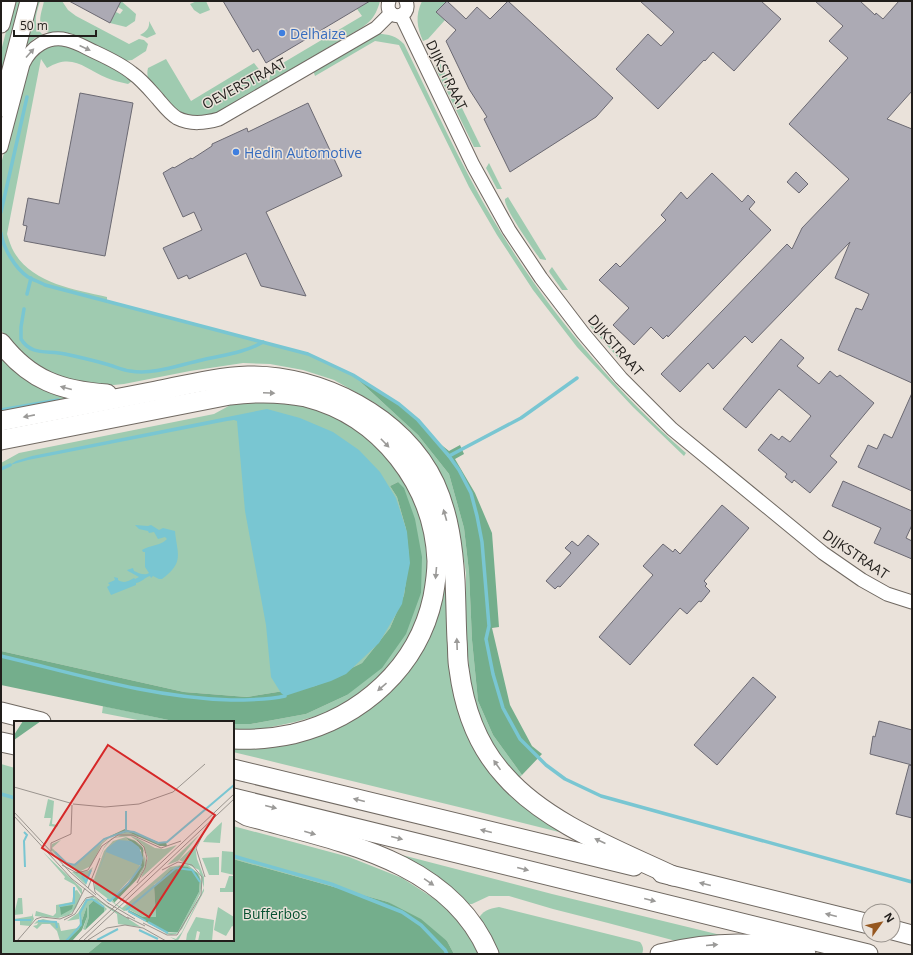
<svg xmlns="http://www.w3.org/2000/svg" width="913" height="955" viewBox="0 0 913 955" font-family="'Open Sans',sans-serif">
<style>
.green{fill:#9fcbb0}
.forest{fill:#74ae8c}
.water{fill:#79c6d2}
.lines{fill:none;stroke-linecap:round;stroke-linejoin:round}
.stream{stroke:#79c6d2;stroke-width:3.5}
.building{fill:#acaab4;stroke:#6b6972}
.tertiary-casing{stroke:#706962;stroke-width:15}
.primary-casing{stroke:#706962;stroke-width:19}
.motorway-casing{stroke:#706962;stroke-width:21}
.tertiary{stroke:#fff;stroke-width:13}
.primary{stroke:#fff;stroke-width:17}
.motorway{stroke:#fff;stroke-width:19}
.oneway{fill:#9b9a98}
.shop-dot{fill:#3f7fe0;stroke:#eae2da;stroke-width:1.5}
.labels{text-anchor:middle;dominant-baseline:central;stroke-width:3;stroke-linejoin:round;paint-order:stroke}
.shop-label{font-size:14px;fill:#366cbe;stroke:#eae2da;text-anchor:start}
.street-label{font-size:14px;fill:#211e1b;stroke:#eae2da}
.park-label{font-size:14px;fill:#075131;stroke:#eae2da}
.inset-river{fill:none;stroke:#79c6d2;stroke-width:2}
.inset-road{fill:none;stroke:#9a948e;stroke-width:1}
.view{fill:#d62828;fill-opacity:0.15;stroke:#d62828;stroke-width:2}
.inset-edge{fill:none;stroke:#211e1b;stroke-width:2}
</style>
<rect width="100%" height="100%" fill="#eae2da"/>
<g class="green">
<path d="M14,1H22L1,81V51Z"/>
<path d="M36,1H40C36,15 32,24 43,35L35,38L24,48Z"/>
<path d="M44,1H62L68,10L76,16L129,44L139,39L144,40L148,44L146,51L132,60L124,61L50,34C35,24 41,16 44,1Z"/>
<path d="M121,1L136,14L135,21L126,27L110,23L116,12L120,14L123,10L118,7Z"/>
<path d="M197,1H206L210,10L200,14L194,10L190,4Z"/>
<path d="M363,1H380C375,20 367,25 351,34L214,115C204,117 195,119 186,115C175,110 155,90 149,80C147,76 147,72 148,68L166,59L191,101L254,63L269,82L271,70L362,16L357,9L365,4Z"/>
<path d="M422,1H447L436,12L445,20L428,39L423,41C417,27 415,16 422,1Z"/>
<path d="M149,21L156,34L147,38L140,35C146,32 150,28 149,21Z"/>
<path d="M378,34C389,34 396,36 404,44C433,103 460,164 494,221C545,307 611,387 686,453L684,456L633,407L590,361L577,347L533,290L497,235L469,187L399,45L375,41L315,76L313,70Z"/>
<path d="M54,45C83,46 110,64 132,81L128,84C121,82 114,81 107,78C85,69 73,52 47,68L41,59L7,234C9,240 11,247 14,252C33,284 74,289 107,297V301L308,354L353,375L418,435L449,474L464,528L469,572L472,640L478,701L493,735L522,775L518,779L492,744L474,704L469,668L466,632V573L459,531L429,456L408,429L375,403L334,380L303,370L270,364L243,363L190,371L124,384L103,386L82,383L58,377L36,364L14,347L1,330V164L28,63L43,48Z"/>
<path d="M440,63L481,147H474L435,67Z"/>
<path d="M489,163L502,189H497L486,168Z"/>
<path d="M508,197L546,259V260L540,259C534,250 503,207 505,199Z"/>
<path d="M552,267L568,290H562L550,273L549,271Z"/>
<path d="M592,324L621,359H619L590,326Z"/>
<path d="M1,354L88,399L1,416Z"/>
<path d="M260,384C273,385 288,384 302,387C356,400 406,437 431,488C440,509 446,532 448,555C449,567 448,579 448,591C449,629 447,672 459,708C473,749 501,789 537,813C546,819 557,824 566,829L568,831L567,834L471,810L233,752V746C260,747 287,740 313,732C346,721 380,703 403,675C492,565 425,413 289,389C250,383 204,395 166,402C111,413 56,423 1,434V431L225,388Z"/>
<path d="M256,400L294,404L315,409L335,418L358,431L390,460L408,487L421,518L427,544L428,571L424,601L405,649L382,674L350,700L327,713L295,722L262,729L233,730V724H251L306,714L347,695L421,593L398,482L390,486L397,497L406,529L409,558L404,595L390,628L362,663L315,686L247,697L184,692L1,651V463L19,453L214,414L236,402Z"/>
<path d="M103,706L178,722H148L102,713Z"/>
<path d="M1,764L15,768V940H104L87,954H1Z"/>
<path d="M233,826L349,857L402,878L438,901L457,920L477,948L480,954H454L447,941L388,902L233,859Z"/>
<path d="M398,854L552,894L733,938L676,941L608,923L553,909L509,896H489L472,904H467L396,855Z"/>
<path d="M499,907L640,942C643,946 644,949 642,954H496L477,921C483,910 488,909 499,907Z"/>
</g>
<g class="forest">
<path d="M353,375L399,404L418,420L434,439L449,451L460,445L464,454L455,459L475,493L492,533L499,627L492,628L510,705L532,746L542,754L522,775L493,735L478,701L472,640L469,572L464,528L449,474L418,435Z"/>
<path d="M398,482L404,488L415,519L422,557L421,593L406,634L382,668L347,695L306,714L251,724H233V722H178L1,685V651L184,692L247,697L315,686L362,663L390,628L404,595L409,558L406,529L397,497L390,486Z"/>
<path d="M233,859L388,902L421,919L447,941L454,954H87L104,940H233Z"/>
</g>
<g class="water">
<path d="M267,409L300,418L333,432L359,450L380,472L396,498L407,532L410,563L402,604L379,643L346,674L331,681L285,696L281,693L271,677L266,625L245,511L237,421L234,420L227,421L28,460L10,465L16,461L32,456Z"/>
<path d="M135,525L148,526L151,525L159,530L163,528L175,531C177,554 185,562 162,579H159L153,576L151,578L150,576C144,578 142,582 136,583V585L111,595L107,587L110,585L108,583L115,580L114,577L118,578V580C125,584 128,581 134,578L135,579L139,577L128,571L127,570L133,568L134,571C138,573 145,576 149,573L145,567V552H143L142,550C149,545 161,546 167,539L165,537L158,539L154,532L149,533L148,531L139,529Z"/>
</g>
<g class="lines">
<g class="stream">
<path d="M1,212L27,97"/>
<path d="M1,233C3,248 15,268 28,277C33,280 40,282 45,285L308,354L353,375L399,404L418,420L449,456L459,470L471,493L477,516L482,542L489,626L486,639L493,674L503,708L520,739L546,765L565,779L601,796L912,882"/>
<path d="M27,294L31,278"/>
<path d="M24,309L21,327V339C31,356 48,350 65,354C79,357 92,360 106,364C114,366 122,370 130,371C154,375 179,365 202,360C223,355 244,353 263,342"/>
<path d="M1,410L58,400"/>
<path d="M449,456L521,418L577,378"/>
<path d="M1,469L10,465"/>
<path d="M1,656C76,674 153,698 231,700C248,700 268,700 285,696"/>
<path d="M1,794L15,798"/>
<path d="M233,856L331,884L402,912L421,925L445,950L447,954"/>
</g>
</g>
<g class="building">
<path d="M69,1H121L110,23Z"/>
<path d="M223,1H370L266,63L258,49L253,52Z"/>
<path d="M447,1L466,19L477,7L490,19L508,1L613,98L596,117L510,172L484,119L487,117L469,89L446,41L456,30L436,12Z"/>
<path d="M640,1H761L781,19L734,71L713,52L705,61L704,60L658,109L616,69L648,34L661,46L674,32Z"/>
<path d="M815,1H860L875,15L876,13L883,19L899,1H912V91L887,119L912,129V383L838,350L856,308L862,310L869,294L835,278L850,242L752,343L745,336L713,369L708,363L680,392L661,374L787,244L792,249L802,228L849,179L789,124L848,58L829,41L843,26Z"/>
<path d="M80,93L133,103L105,256L24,241L27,226L23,225L28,198L59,204Z"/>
<path d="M308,103L342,176L266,212L306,296L261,286L246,253L189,279L187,275L178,279L163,248L202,230L194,212L183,217L163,173L173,167L174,168L191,158L192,159L212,146V144L247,128L248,132Z"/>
<path d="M796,172L808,184L799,193L787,182Z"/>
<path d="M712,173L742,202L748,195L755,202L749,209L771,230L668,337L667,335L663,339L651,327L634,345L613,325L629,308L599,280L616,263L620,267L666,220L661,215L681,192L687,199Z"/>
<path d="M781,339L804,358L797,366L819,384L830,371L837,377L840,375L874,403L830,456L837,462L810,493L794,480L792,483L785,477L787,474L758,450L771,434L779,440L782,436L790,442L811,416L779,389L746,428L723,409Z"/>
<path d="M912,393V491L858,467L868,445L877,449L884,434L892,438Z"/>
<path d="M843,481L912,511V525L906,538L912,541V559L874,543L881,528L832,506Z"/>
<path d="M722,505L749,528L704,581L707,584L705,586L710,591L701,602L699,601L687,614L680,608L630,665L599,637L653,575L643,566L663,544L673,552L675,549L680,554Z"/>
<path d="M588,535L599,544L560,587L558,586L555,589L546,581L571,553L565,548L572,541L578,546Z"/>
<path d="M753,677L776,697L717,765L694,745Z"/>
<path d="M879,721L912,730V765L870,754L873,736L875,737Z"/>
<path d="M909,765L912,766V818L896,814Z"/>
</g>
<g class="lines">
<defs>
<g id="tertiary">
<path d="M389,1C383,21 413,20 406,1"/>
<path d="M401,15L473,165L509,230L541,278L583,333L621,378L672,429L823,553L862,580L887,594L912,602"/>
<path d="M1,147L23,64C31,47 48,35 67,40C77,42 86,48 95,52C108,58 121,64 132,73C142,80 150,90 158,99C164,106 169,113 177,118C191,125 205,123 219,119L376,28L391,13"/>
</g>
<g id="primary">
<path d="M1,24L7,1"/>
<path d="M1,108L29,1"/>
</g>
<g id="motorway">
<path d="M1,343C30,380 61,391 107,394"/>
<path d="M1,421C53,411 104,401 156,391C186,385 218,377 248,376C321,375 404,417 435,484C449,515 453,548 455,580C456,600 456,620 457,640C458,649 457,659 459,669C464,708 478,747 505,776C546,823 618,850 673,876"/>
<path d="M1,440L230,395C255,392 281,392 306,397C381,416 434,485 437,561C437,573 435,586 433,597C418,667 362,717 293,734C275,738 252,740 233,739"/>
<path d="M1,712L41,722"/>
<path d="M1,742L15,745"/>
<path d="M233,769L634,866"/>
<path d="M233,798L868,954"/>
<path d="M233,808L247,816C336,841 449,859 489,954"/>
<path d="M662,873L869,924"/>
<path d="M893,930L912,935"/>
<path d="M660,954C693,946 726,942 761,945C776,947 791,951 806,954"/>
</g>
</defs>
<use href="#tertiary" class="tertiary-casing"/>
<use href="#primary" class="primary-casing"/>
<use href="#motorway" class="motorway-casing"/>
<use href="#tertiary" class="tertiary"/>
<use href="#primary" class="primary"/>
<use href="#motorway" class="motorway"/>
</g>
<defs><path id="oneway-solid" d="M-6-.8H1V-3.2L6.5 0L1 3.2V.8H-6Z"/></defs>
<g class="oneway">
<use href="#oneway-solid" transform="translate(85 48) rotate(25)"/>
<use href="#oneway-solid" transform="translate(30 53) rotate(-48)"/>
<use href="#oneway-solid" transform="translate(66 388) rotate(-165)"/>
<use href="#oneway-solid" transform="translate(269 393) rotate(2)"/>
<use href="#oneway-solid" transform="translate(29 416) rotate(169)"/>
<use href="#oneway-solid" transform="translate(385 443) rotate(46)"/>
<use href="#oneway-solid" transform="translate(445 515) rotate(-106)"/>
<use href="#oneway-solid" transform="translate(436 573) rotate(95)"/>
<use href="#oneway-solid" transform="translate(457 644) rotate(-92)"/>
<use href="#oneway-solid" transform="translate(382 687) rotate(139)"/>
<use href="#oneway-solid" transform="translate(497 765) rotate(-125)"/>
<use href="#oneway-solid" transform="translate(359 800) rotate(-166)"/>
<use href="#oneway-solid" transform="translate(271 807) rotate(14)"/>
<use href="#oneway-solid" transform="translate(486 831) rotate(-166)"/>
<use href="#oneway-solid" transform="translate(310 833) rotate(16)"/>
<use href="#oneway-solid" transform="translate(397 838) rotate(14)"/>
<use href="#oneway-solid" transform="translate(600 841) rotate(-155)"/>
<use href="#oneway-solid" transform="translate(523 869) rotate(14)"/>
<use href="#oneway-solid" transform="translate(429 882) rotate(34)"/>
<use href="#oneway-solid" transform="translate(705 884) rotate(-166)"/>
<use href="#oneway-solid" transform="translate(650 900) rotate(14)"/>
<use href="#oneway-solid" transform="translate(831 915) rotate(-166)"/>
<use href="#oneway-solid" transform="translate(712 945) rotate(-5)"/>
</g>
<g class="shop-dot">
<circle cx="282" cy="33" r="4"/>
<circle cx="236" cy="152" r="4"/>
</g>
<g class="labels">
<g class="shop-label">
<text x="290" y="33">Delhaize</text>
<text x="244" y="152">Hedin Automotive</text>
</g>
<g class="street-label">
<text transform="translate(447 75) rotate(64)">DIJKSTRAAT</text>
<text transform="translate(244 83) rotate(-28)">OEVERSTRAAT</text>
<text transform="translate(616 345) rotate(49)">DIJKSTRAAT</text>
<text transform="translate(856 554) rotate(34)">DIJKSTRAAT</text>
</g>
<g class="park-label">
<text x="275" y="913">Bufferbos</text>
</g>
</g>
<g transform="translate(14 721)">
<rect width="220" height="220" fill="#eae2da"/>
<path d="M34,78L40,80L38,103L44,104L43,106L35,105L37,97H30ZM208,101L206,122L189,121L193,115ZM114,111L126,116L100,114L95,117L88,123L77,145L65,151L52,144L37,129L38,123L47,119L38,127L55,143H60L96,115ZM186,113L164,140L153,144ZM109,114L116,115L123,117L141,127L150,128L163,124L127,157L134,137L129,124L116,115L99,117L90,127L74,164L90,126L98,117ZM112,116L120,119L126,123L128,125L131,133L132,142L127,154L115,167L127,151L131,133L125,123L111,117L124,125L128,135L124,150L98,177L99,181L108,187L156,146L173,143L185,153L188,162L186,173L168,208L162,213L157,214L150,212L164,211L185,171L186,158L174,146H162L140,164L142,196H129L116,189L110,190L81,168L80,158L90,130L99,120ZM181,124L183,138L190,156V170L165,218L163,220L156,216L162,218L168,211L190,167L185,149L165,139ZM208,130L220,131V154L207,151ZM29,131L68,168V174L61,164L50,158L51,156ZM205,136V154H195L188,137ZM79,146L72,164L58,151L74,150ZM215,155H220V171H206V167H211ZM63,169L67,175L62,187L55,194L44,197L21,195L22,190L39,195L42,192V184L58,181L60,170ZM74,176H80L127,206L104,203L103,193L84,180L93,188L90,191V186L80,179L75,184V196L71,209L69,208L73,196V185L65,208L52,220H46L43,210L36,203H28L23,208L19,205L23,204L24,202L20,203L23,200L29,198L45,202L47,210L64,207L67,200L65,192L70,182L65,192V198L53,200L64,192L72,178H82ZM4,177H8L9,193L0,194ZM204,186L220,196V206L218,205L212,215L200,209ZM18,192L20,198L16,205L6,204V198H0L18,195ZM182,196L200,199L198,220H184L186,211L183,210L181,220H172L173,213Z" fill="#9fcbb0"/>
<path d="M9,0H27L0,19V14ZM111,108L144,121H152L153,125H146L114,111L96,115ZM112,117L121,120L129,127L130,145L122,159L100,182L98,177L119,157L128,141L127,129ZM166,145L174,146L183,152L186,158L185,171L164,211H151L114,191L115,189L129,196H142L140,165L157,149ZM80,179L90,186V191L71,209L75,196V184ZM59,184L58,188L47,194L46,186ZM73,185V196L68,209L58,220H52L65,208Z" fill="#74ae8c"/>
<path d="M104,119L117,120L125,126L129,137L127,145L92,131L81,160L93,127Z" fill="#79c6d2"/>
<path class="inset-river" d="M112,109V90M10,111L13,114L10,120L11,146M41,131L52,142L61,144L90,118L112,110L120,111L144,122L153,121L220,64M68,155L72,161L77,149M93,178L96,180L114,163L127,145M45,185L60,182V166M112,189L162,147L178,149L186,161M114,190L132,200M0,199H17M24,200L42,201L43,207M134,201L154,212M125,209L144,218M83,219L104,208M52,220L67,204L66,192L73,179L78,178L90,186"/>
<path class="inset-road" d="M0,66L56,82M59,83L91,86L125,83L159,71L191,43M0,91L56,151L82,174M0,95L58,158L93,185L115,198M191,109L182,127L191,156M37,130V122L57,113L58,84M48,144L63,152L74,149L88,125L104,114H118L147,127L167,120M79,158L81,171L95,183M123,162L131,147L133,137L130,126L123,119M74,167L86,137M94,182L121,198M113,196L131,205M50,199L61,193L72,177L80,175M129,202L153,214H163L187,174L188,156L178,144L164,141L148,149M74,219L93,207L111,204L129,207L152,220M3,220L22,198L28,196L46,198L58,193L71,167M64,220L220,73M69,220L220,78"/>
<path class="view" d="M94,24L201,94L135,196L28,127Z"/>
<rect width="220" height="220" class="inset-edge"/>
</g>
<rect width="913" height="955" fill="none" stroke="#211e1b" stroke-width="4"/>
<g transform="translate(881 923) rotate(57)"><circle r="19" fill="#eae2da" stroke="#9a948e"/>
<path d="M0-3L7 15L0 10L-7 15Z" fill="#96571f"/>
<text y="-6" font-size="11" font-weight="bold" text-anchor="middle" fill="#211e1b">N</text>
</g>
<path d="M14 30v6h82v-6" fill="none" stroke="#211e1b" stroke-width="2"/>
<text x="20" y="30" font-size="12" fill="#211e1b" stroke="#eae2da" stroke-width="3" paint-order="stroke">50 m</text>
</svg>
